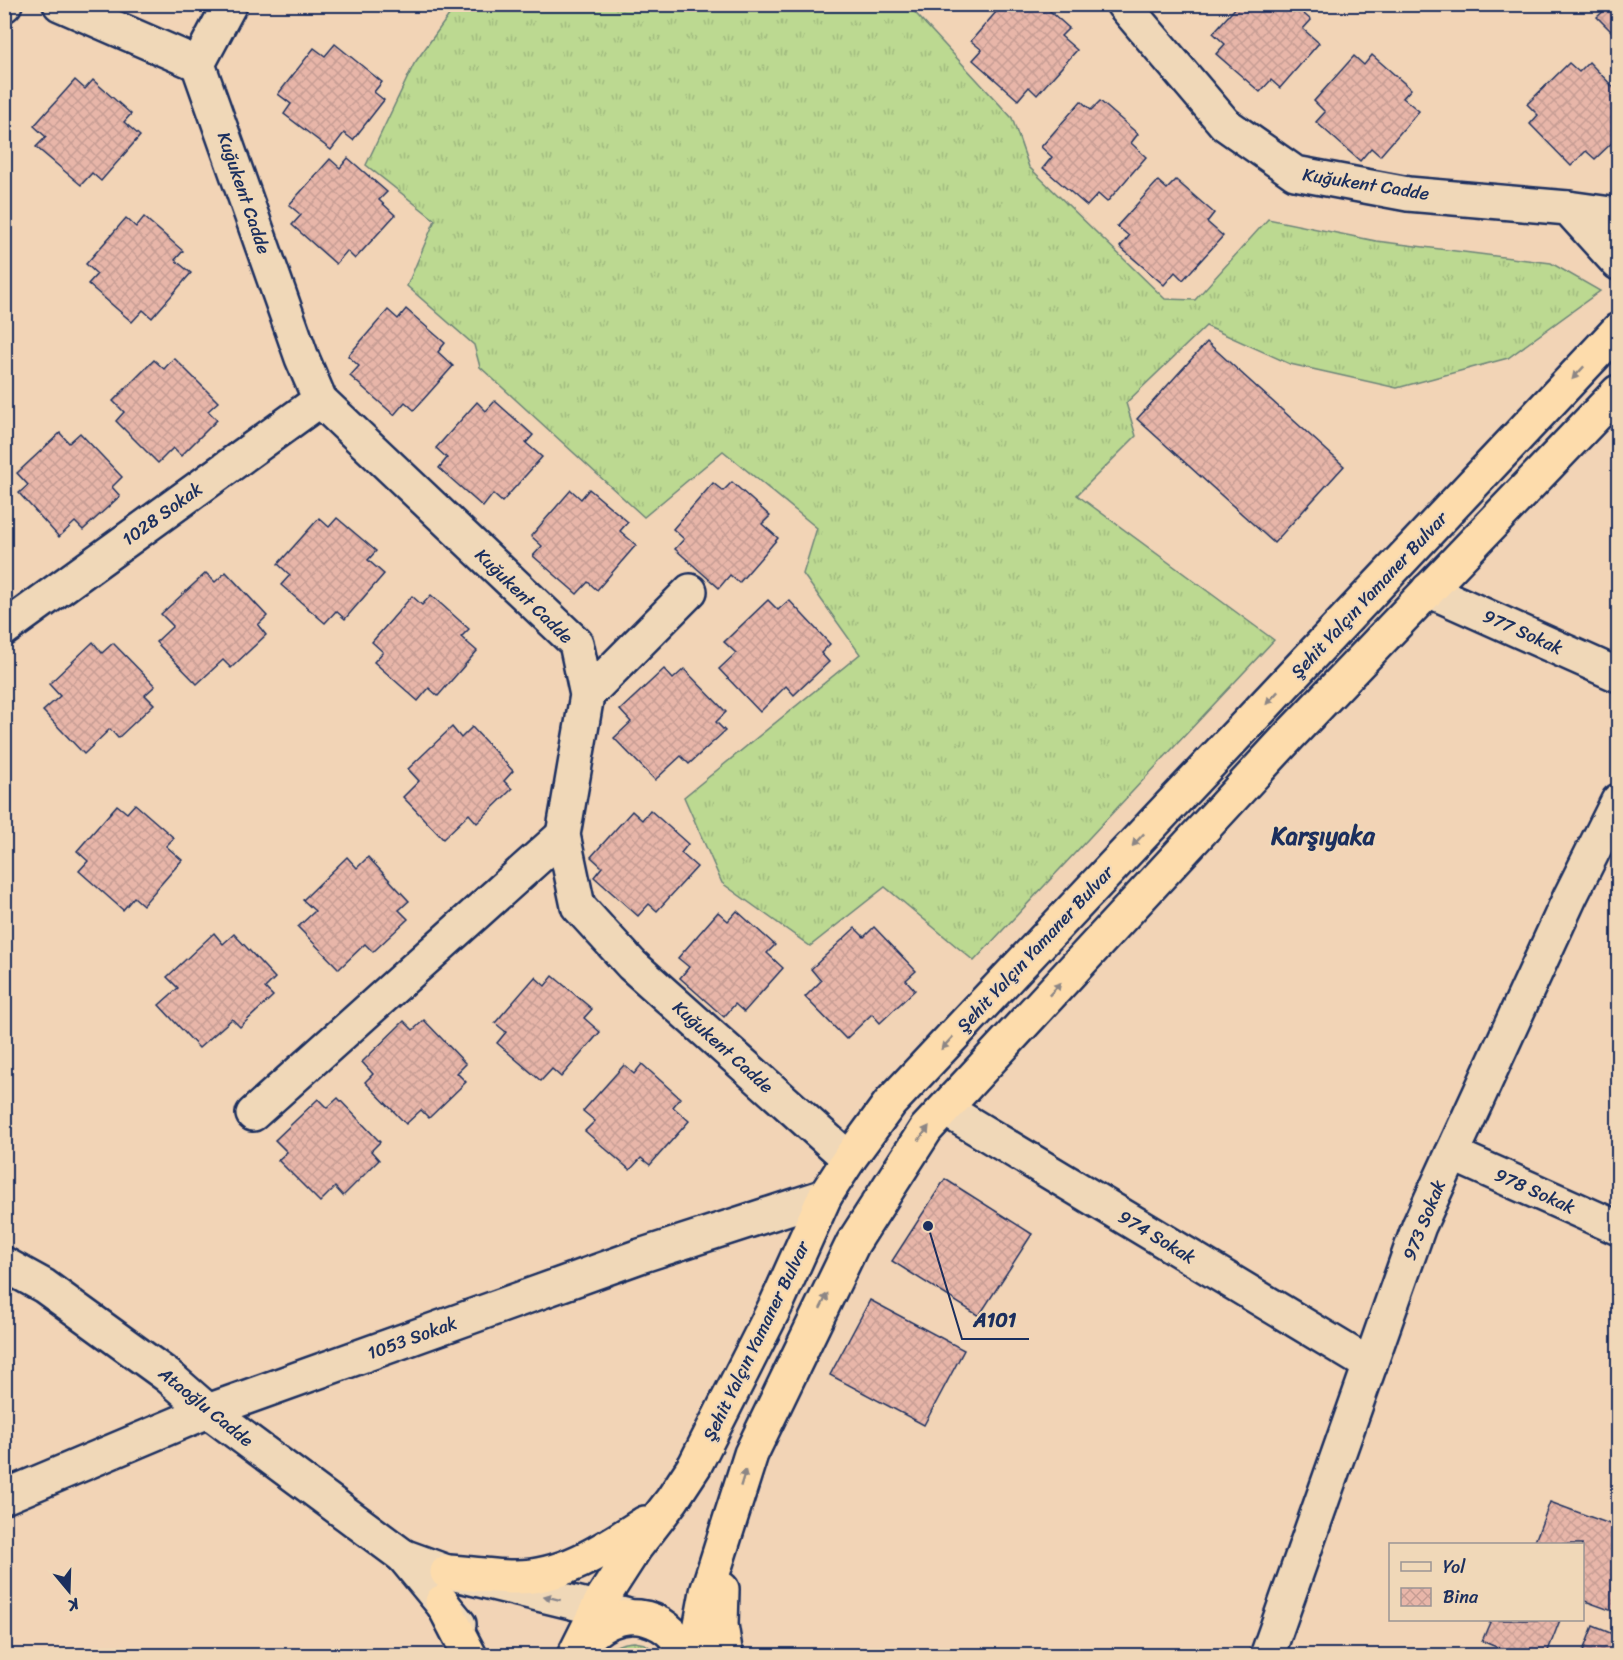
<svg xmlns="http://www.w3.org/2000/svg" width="1623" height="1660" viewBox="0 0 1623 1660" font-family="Sriracha,sans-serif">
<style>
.grass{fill:url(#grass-tufts);stroke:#6c8478;stroke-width:1.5}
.building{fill:url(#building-cross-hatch);stroke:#1b2f5e;stroke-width:1.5}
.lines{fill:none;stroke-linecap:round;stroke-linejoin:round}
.street-casing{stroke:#1b2f5e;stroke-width:38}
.highway-casing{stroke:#1b2f5e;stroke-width:38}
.street{stroke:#f0d8b8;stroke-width:33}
.highway{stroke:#fddcac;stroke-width:33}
.oneway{fill:#8c8685}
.oneway2{fill:#86848b}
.labels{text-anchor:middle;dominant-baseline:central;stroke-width:4.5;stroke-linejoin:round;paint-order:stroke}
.street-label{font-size:18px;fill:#1b2f5e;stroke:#f0d8b8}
.district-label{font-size:24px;font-weight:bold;fill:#1b2f5e;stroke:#f0d8b8}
.leader{fill:none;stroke:#1b2f5e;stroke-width:2}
.callout-dot{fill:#1b2f5e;stroke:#f0d8b8;stroke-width:2}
.callout-label{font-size:20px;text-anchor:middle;font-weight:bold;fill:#1b2f5e;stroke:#f0d8b8;stroke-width:4.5;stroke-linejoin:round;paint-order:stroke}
</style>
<defs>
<pattern id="grass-tufts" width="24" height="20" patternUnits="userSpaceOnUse" patternTransform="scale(1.5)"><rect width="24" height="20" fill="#bcd991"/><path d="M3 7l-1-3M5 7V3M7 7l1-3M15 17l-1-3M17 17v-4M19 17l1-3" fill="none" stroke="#a1bb7f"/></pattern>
<pattern id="building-cross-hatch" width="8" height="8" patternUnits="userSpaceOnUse" patternTransform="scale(1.5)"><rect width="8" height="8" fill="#e8b6a9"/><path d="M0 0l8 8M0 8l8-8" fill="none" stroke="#c69d94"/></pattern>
</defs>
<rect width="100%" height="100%" fill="#f2d4b6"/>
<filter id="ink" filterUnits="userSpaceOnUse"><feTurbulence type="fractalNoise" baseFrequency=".0167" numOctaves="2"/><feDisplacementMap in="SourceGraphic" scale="12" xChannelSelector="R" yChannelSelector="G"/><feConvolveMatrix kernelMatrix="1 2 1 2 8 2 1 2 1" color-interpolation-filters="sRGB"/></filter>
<g filter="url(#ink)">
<g class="grass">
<path d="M457,4L908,5L1012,118L1029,167L1165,299L1195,300L1268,219L1376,241L1551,263L1600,291L1508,358L1397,388L1290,364L1206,326L1126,403L1136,436L1077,495L1274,640L974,961L885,887L810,946L722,883L684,797L860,654L803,574L817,528L723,451L644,517L480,367L474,345L407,286L435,220L366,165L414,64Z"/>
<path d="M634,1642L645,1644L660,1655H604C613,1646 621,1643 634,1642Z"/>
</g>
<g class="building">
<path d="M1003,4H1042L1069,28L1061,36L1077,50L1037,95L1029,87L1018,100L973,60L982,50L971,41Z"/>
<path d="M1239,4H1292L1311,20L1303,29L1319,43L1280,88L1271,80L1260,92L1216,54L1225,44L1213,33Z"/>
<path d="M1602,4H1618V38L1597,17L1606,9Z"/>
<path d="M335,44L382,82L374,92L384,100L353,140L344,133L331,150L284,114L291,104L278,94L314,48L325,56Z"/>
<path d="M1372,55L1411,89L1403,98L1419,111L1380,156L1371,148L1360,161L1316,122L1325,112L1314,101L1354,56L1364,65Z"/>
<path d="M1589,62L1618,92V137L1595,159L1586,151L1571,166L1530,124L1538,115L1527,104L1569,63L1579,72Z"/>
<path d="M75,80L85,89L93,80L131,114L124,122L140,136L101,181L92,173L81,185L36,147L46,137L34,126Z"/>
<path d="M1081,101L1091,110L1100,101L1138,134L1131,143L1146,157L1107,202L1098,194L1087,206L1043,168L1052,157L1041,147Z"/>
<path d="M348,158L387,192L379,200L395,215L355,259L347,251L336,264L292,225L301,215L289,205L330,159L340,168Z"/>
<path d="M1176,180L1214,213L1207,222L1223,236L1183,280L1175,272L1164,285L1120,247L1129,236L1117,226L1158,181L1167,189Z"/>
<path d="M144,217L183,251L175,260L191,273L152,318L143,310L132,322L88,284L97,274L86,264L126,218L136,227Z"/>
<path d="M406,309L445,343L438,352L453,366L414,410L405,402L394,415L350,376L359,366L348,356L388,310L398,319Z"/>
<path d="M1207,342L1344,466L1274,543L1137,419Z"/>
<path d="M174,358L218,402L208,411L217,420L181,456L173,448L158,463L116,421L124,412L113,401L154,360L164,369Z"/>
<path d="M495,401L533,435L526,443L542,457L502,502L493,494L483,507L439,468L447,458L436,448L477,402L486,411Z"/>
<path d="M60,433L69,443L80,433L122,477L112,487L120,496L83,530L75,522L59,537L19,493L28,485L17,473Z"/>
<path d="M732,482L770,516L762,524L778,538L739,583L730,575L719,588L675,549L684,539L673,529L713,483L723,491Z"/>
<path d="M589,489L628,522L620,531L636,545L597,590L588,582L577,594L533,556L542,546L531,536L571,490L581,499Z"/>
<path d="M319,518L329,527L337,518L376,551L368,560L384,574L345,619L336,611L325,623L281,585L290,575L278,564Z"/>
<path d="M226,572L267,616L258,625L266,635L231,668L223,660L197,684L156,642L173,626L161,614L206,573L215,582Z"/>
<path d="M431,595L469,629L461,637L477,651L438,696L429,688L418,701L374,662L383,652L372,642L412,596L422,605Z"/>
<path d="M768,600L778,610L789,600L830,644L821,653L829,662L794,695L786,686L760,712L719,669L736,653L724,642Z"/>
<path d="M93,642L102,653L113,643L155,686L145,695L154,704L118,738L110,729L84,754L43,711L60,696L49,684Z"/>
<path d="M664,669L673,679L684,669L726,712L716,722L725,731L689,764L681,756L655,780L614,738L631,722L620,710Z"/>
<path d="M452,727L461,738L472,727L513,771L504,781L512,789L477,823L469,814L443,839L403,797L419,781L408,769Z"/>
<path d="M135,804L174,838L166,846L182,860L143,905L134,897L123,910L79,871L88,861L77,851L117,805L127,813Z"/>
<path d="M650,810L688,844L681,853L697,867L657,911L649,904L638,916L594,877L602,867L591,857L632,811L642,820Z"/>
<path d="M347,857L357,868L368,857L409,901L399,910L408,919L373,952L365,944L339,969L298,927L315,911L303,900Z"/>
<path d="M737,911L775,945L767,953L783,968L744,1012L735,1004L724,1017L680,978L689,967L678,958L718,912L728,921Z"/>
<path d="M874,927L916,971L906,980L915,990L880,1023L872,1014L846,1039L805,997L821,981L811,969L855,928L864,937Z"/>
<path d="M214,933L223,944L234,934L275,978L265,988L273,996L240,1027L232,1019L199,1048L159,1005L178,988L167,977Z"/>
<path d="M553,976L592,1009L584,1018L600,1032L561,1077L552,1069L541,1081L497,1043L506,1032L495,1023L535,977L545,986Z"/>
<path d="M424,1020L466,1064L457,1073L466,1082L429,1118L421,1110L406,1124L365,1082L373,1074L362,1062L404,1021L413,1030Z"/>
<path d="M642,1064L680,1098L673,1107L689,1121L650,1165L641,1158L630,1170L585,1131L595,1121L583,1111L624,1065L634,1074Z"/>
<path d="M338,1098L380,1142L371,1151L379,1160L343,1196L335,1187L320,1202L278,1160L287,1152L275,1140L318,1099L327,1108Z"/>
<path d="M945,1179L1032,1234L979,1316L892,1261Z"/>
<path d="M870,1300L964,1350L924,1425L830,1375Z"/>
<path d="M1550,1502L1618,1527V1613L1582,1600V1544H1534Z"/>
<path d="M1491,1620H1560L1546,1656H1518L1482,1641Z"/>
<path d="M1593,1626L1618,1636V1656H1581Z"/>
</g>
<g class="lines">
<defs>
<g id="street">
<path d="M60,4L198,64"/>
<path d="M230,4L198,64L302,358L320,400L576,643L587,695L563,835L578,906L632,965L849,1159"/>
<path d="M1123,4L1225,124L1295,173L1408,194L1568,208L1618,263"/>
<path d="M4,5L5,4"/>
<path d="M1568,208L1618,215"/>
<path d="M1428,590L1618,675"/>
<path d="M4,629L320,400"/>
<path d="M587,695L690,591"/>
<path d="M945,1109L1370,1365"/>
<path d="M253,1114L563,835"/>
<path d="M1452,1154L1618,1228"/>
<path d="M4,1264L44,1286L168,1376L208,1411L403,1556"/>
<path d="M4,1497L208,1411L640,1256L825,1196"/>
<path d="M459,1624L403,1556L447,1572L625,1615"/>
<path d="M1267,1656L1419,1226L1570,897L1618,801"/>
</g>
<g id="highway">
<path d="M447,1572C470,1573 493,1577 516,1577C564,1577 606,1548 645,1523"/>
<path d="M722,1589L721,1625L726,1656"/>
<path d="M442,1602L470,1656"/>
<path d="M582,1644C614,1603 666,1609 688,1656"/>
<path d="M574,1656L604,1596L635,1548L672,1500L695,1465L777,1303L825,1196L849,1159L890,1103L1618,330"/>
<path d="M695,1656L707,1592L751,1454L853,1243L926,1129L1289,736L1618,392"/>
</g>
</defs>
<use href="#street" class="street-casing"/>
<use href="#highway" class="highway-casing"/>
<use href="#street" class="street"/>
<use href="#highway" class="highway"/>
</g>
<defs><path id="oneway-solid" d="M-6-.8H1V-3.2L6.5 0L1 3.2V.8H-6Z" transform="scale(1.5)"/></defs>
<g class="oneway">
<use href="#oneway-solid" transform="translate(1578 373) rotate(133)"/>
<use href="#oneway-solid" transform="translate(1272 698) rotate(133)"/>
<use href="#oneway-solid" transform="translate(1138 840) rotate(133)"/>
<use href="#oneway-solid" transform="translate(1055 989) rotate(-47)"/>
<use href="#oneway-solid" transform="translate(947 1043) rotate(133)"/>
<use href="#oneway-solid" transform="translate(924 1133) rotate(-54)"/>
<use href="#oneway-solid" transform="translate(824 1301) rotate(-64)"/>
<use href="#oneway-solid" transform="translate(743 1478) rotate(-73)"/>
</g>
<use class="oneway2" href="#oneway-solid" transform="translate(552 1598) rotate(-166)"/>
</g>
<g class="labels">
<g class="street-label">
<text transform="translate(1366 184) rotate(9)">Kuğukent Cadde</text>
<text transform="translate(244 193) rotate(71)">Kuğukent Cadde</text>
<text transform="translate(162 514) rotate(-36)">1028 Sokak</text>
<text transform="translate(1369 595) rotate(-47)">Şehit Yalçın Yamaner Bulvar</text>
<text transform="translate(524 596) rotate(44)">Kuğukent Cadde</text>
<text transform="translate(1523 632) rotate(24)">977 Sokak</text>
<text transform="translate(1035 949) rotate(-47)">Şehit Yalçın Yamaner Bulvar</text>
<text transform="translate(723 1047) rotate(42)">Kuğukent Cadde</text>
<text transform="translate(1535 1191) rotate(24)">978 Sokak</text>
<text transform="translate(1424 1220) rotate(-68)">973 Sokak</text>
<text transform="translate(1157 1237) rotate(31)">974 Sokak</text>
<text transform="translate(412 1338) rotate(-20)">1053 Sokak</text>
<text transform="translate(756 1341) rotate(-64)">Şehit Yalçın Yamaner Bulvar</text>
<text transform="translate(206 1407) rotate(39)">Ataoğlu Cadde</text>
</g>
<g class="district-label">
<text x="1323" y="836">Karşıyaka</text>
</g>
</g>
<path class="leader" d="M928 1226L962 1339H1029"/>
<circle class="callout-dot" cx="928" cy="1226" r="6"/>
<g class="callout-label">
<text x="995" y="1327">A101</text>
</g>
<rect width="1623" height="1660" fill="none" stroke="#f0d8b8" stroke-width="24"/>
<rect x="12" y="12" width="1599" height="1636" fill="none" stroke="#1b2f5e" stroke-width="2" filter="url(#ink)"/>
<rect x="1389" y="1543" width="195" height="78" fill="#f0d8b8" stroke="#9b9494" stroke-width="1.5"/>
<rect x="1401" y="1562" width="30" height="9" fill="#f0d8b8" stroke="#9b9494" stroke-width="1.5"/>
<text x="1443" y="1573" font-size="18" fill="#1b2f5e">Yol</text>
<rect x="1401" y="1588" width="30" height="18" fill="url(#building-cross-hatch)" stroke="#9b9494" stroke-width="1.5"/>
<text x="1443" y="1603" font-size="18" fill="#1b2f5e">Bina</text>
<g transform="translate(69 1591) rotate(161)" stroke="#f0d8b8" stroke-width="4.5" paint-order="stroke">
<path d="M0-4.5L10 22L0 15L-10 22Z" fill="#1b2f5e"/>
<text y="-9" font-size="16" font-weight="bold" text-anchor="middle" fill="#1b2f5e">K</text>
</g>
</svg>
